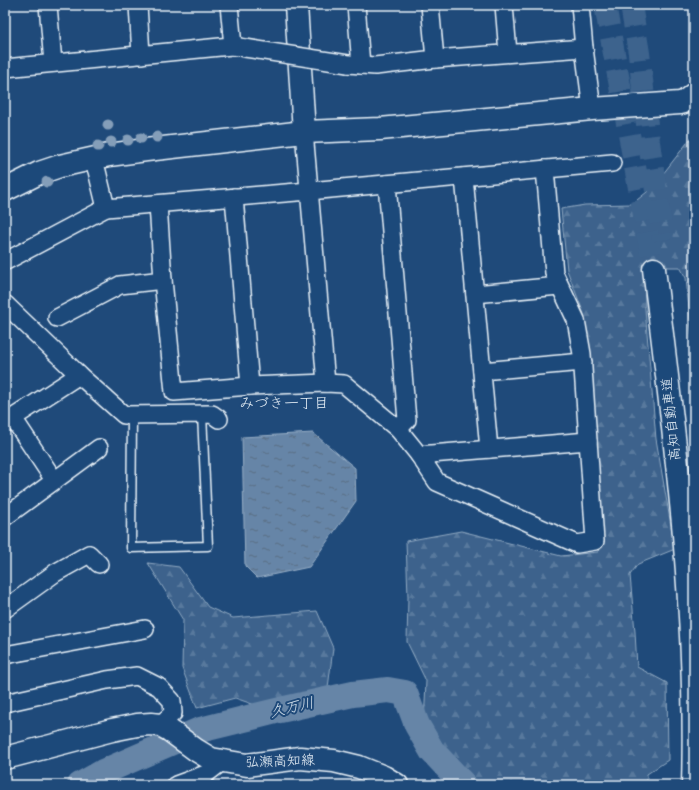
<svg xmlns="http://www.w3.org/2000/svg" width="699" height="790" viewBox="0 0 699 790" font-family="'Indie Flower','Klee One',sans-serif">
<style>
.forest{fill:url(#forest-firs);stroke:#92aac2}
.water{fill:url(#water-ripples);stroke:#9ab0c7}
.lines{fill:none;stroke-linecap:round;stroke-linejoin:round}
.river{stroke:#6685a7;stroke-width:26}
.highway-tunnel{stroke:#3d638d;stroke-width:22;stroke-dasharray:22 11;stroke-linecap:butt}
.lane-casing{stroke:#e8f1f8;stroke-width:11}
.street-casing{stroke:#e8f1f8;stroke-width:20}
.secondary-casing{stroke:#e8f1f8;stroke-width:25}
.highway-casing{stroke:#e8f1f8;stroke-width:25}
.lane{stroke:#1f4a7a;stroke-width:8}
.street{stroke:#1f4a7a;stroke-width:17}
.secondary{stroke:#1f4a7a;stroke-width:22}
.highway{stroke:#1f4a7a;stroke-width:22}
.street-bridge-casing{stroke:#e8f1f8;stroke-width:20;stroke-linecap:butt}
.street-bridge{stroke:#1f4a7a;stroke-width:17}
.tree{fill:#849eb9}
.labels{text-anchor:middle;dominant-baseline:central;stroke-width:4;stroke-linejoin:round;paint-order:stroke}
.street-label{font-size:14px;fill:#e8f1f8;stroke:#1f4a7a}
.neighbourhood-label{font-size:15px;fill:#e8f1f8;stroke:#1f4a7a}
.water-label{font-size:15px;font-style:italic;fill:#d4e1ec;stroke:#1f4a7a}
</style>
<defs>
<pattern id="forest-firs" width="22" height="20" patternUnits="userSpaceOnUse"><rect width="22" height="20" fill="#3c628c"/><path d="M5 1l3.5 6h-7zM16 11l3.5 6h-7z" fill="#58799d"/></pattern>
<pattern id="water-ripples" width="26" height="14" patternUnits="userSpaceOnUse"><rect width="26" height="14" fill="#6685a7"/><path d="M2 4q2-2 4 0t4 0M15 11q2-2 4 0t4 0" fill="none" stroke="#596d82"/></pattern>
</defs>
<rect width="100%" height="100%" fill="#1f4a7a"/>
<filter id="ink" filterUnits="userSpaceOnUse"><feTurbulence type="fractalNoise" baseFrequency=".025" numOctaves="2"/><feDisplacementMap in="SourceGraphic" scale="8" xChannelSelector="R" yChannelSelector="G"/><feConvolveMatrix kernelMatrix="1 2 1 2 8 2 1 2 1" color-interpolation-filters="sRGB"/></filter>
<g filter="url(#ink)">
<g class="forest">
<path d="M694,134V360L686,278L680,267H644L645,309L656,439L675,549L638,564L630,575L635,632L637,667L667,683L668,760L647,774V784L649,785H479L462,772L424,724L426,681L407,642L408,597L406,541L461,531L561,556L598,552L603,541L584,314L567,270L561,209L585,205L632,204L652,188Z"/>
<path d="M148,563L179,567L208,607L233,618L317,611L333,648L327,696L298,708L258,706L235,698L197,708L182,668L183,620Z"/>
<path d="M235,782L299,785H223Z"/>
</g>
<path class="water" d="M313,433L355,468L356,501L309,567L257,578L245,566L242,437Z"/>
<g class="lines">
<path class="river" d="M80,785L103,772L200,730L280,710L353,694L388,690L405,693L417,725L432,751L464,785"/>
<g class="highway-tunnel">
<path d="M605,5L654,269"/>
<path d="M631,5L639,53L649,142L663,240"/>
</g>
<defs>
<path id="lane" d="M132,415L131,548L208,546L202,414"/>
<g id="street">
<path d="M48,5L53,63"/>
<path d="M138,5L141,55"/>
<path d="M229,5L233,46"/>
<path d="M356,5L361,65"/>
<path d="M430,5L435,59"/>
<path d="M504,5L508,53"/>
<path d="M580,5L584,48L592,109"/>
<path d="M348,64L375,66L435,59L584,48"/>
<path d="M5,68L220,47L233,46L245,48"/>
<path d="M304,132L326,383"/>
<path d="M92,158L97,171L106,208L309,191L612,163"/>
<path d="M464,177L489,449"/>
<path d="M387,184L407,420L398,429"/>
<path d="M234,197L250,386"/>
<path d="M158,204L163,280L174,392L250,386L326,383L344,384L398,429L419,455L437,482L577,544L595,541L582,354L576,320L554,273L545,169"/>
<path d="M6,261L106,208"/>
<path d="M475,294L559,286"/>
<path d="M5,304L79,375L124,415L212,414L219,419"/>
<path d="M57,318L120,285L163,280"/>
<path d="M482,371L583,362"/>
<path d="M13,418L54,480"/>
<path d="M5,423L79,375"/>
<path d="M419,455L588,441"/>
<path d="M5,517L99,448"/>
<path d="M5,609L55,573L89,554L99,564"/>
<path d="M5,655L145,629"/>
<path d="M5,703L107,680L137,676L159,687L172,701L173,713L160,725"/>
<path d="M176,785L206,774L223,761"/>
</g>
<g id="secondary">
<path d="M296,5L304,132"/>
<path d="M5,190L39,173L60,166L109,155L146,150L304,132L380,129L592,109L680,103L684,102L694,94"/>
<path d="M5,758L112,730L137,725L151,724L160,725L169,730L196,750L211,759L247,765L300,758L334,761L359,767L384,777L397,785"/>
</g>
<path id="highway" d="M654,269C675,440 698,612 693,785"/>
</defs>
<use href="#lane" class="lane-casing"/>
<use href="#street" class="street-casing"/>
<use href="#secondary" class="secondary-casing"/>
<use href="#highway" class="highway-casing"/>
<use href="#lane" class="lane"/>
<use href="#street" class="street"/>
<use href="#secondary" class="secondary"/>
<use href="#highway" class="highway"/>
<defs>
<path id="street-bridge" d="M245,48L348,64"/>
</defs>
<use href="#street-bridge" class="street-bridge-casing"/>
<use href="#street-bridge" class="street-bridge"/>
</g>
<g class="tree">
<circle cx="108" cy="125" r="5.5"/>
<circle cx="157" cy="137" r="5.5"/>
<circle cx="141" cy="138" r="5.5"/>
<circle cx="128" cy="140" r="5.5"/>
<circle cx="111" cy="142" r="5.5"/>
<circle cx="98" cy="146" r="5.5"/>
<circle cx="47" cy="182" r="5.5"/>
</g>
</g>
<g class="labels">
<g class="street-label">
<text transform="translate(672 419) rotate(-96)">高知自動車道</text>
<text transform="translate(280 762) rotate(-2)">弘瀬高知線</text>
</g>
<g class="neighbourhood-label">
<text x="284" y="404">みづき一丁目</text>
</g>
<g class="water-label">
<text transform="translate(292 708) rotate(-13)">久万川</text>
</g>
</g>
<rect width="699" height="790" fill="none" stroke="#1f4a7a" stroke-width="20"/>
<rect x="10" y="10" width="679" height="770" fill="none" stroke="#e8f1f8" stroke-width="1.5" filter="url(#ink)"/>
</svg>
